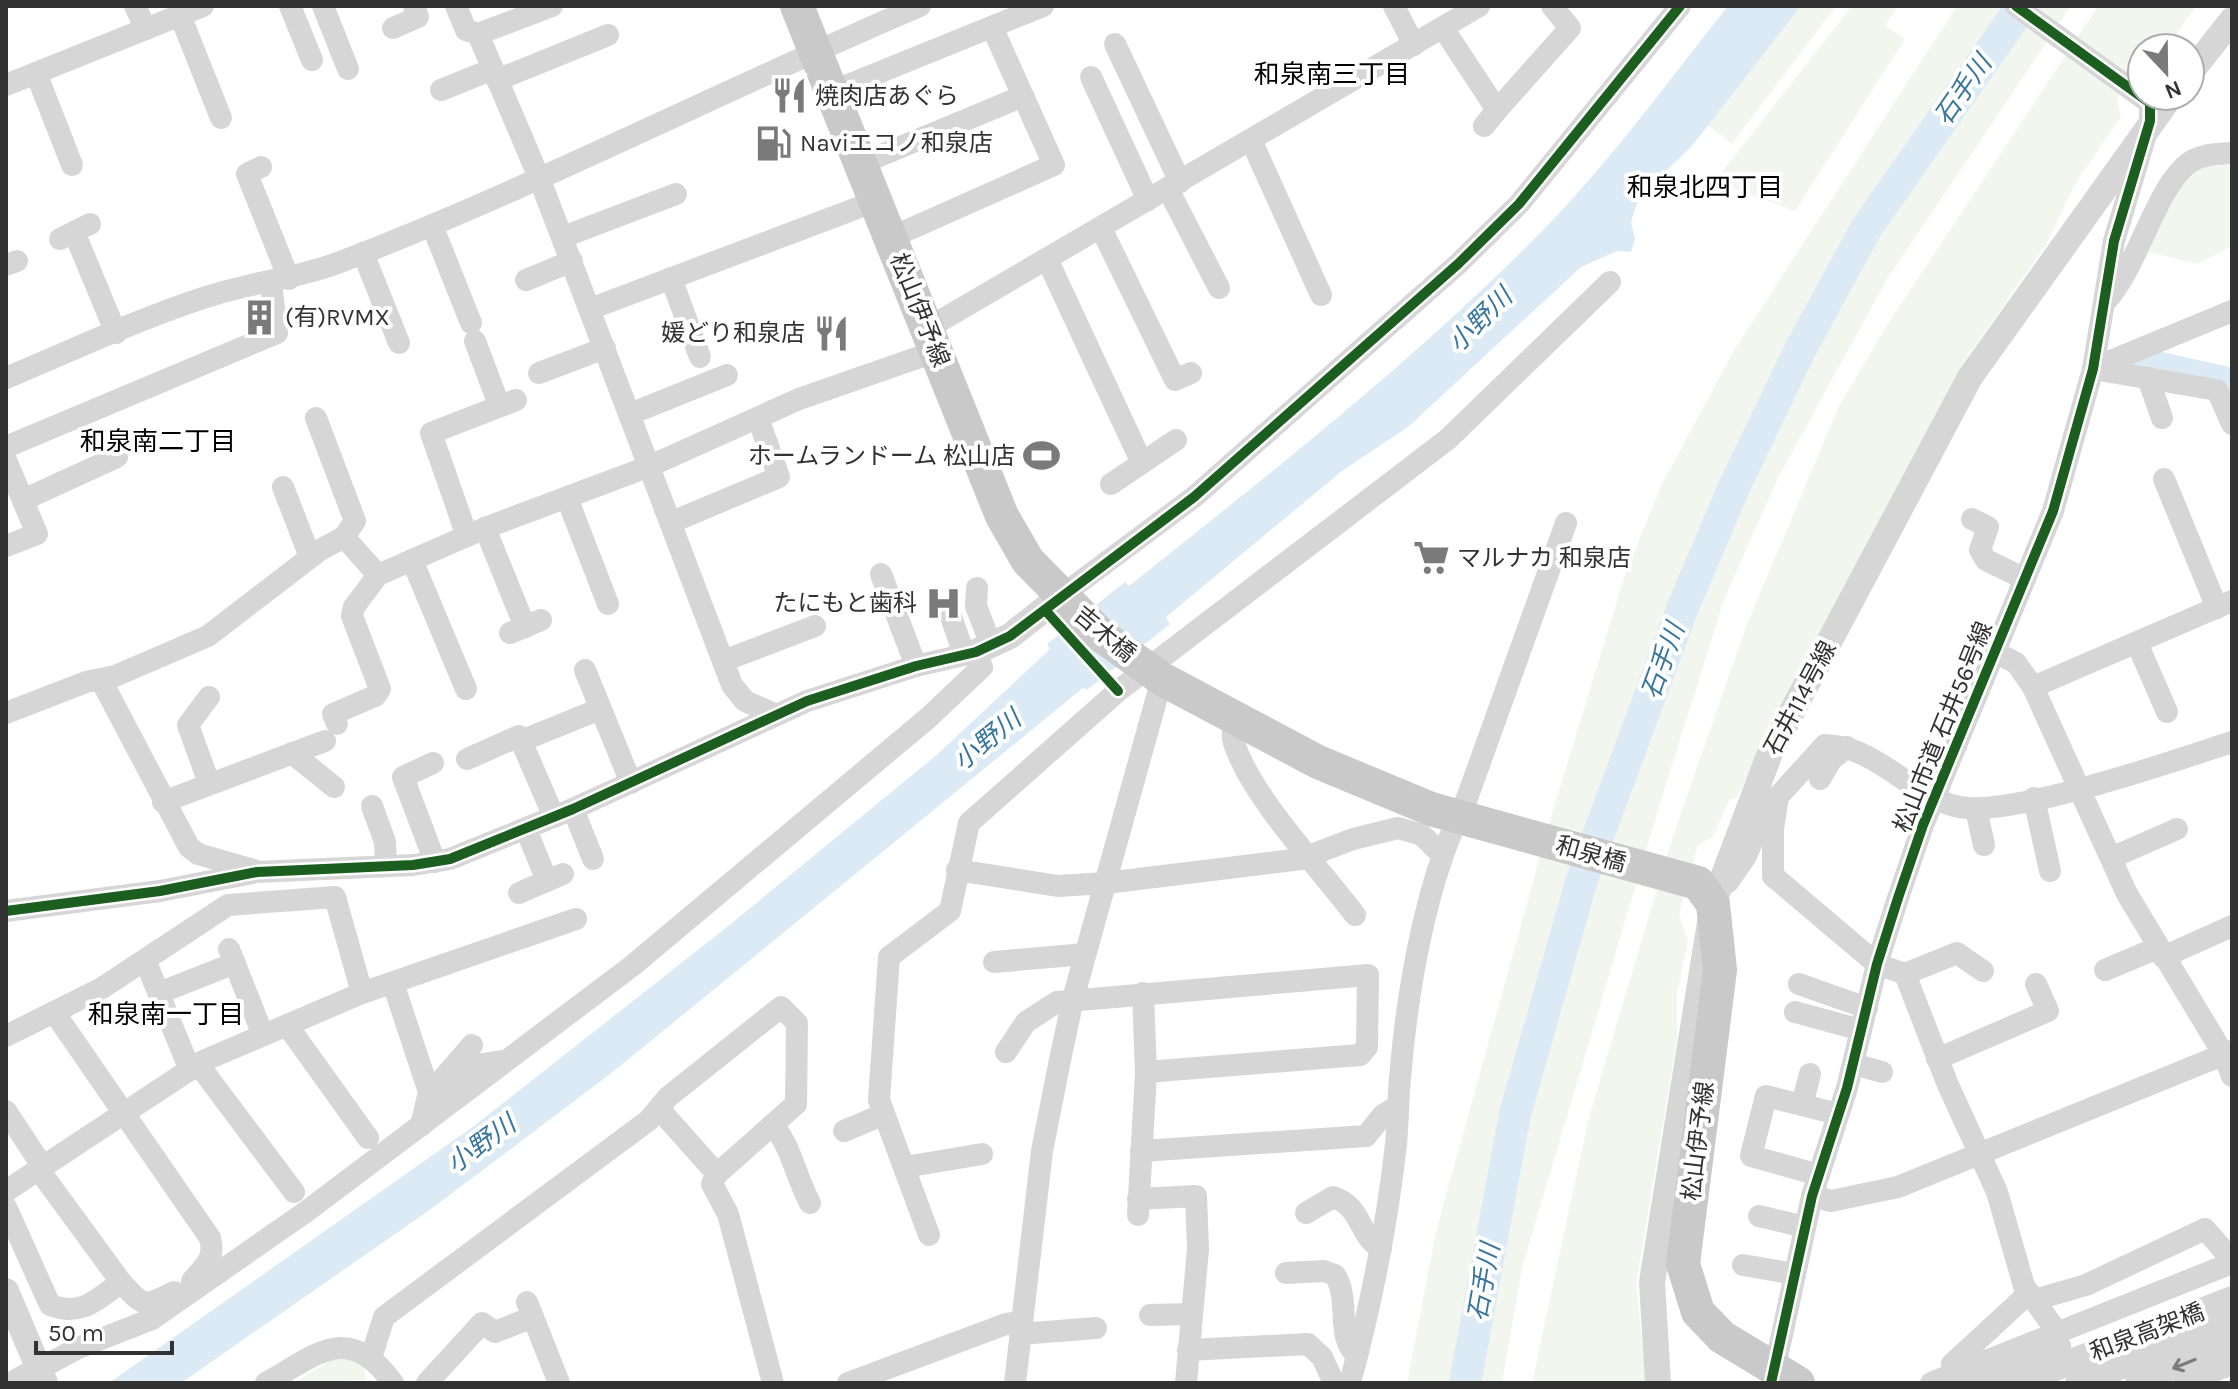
<svg xmlns="http://www.w3.org/2000/svg" width="2238" height="1389" viewBox="0 0 2238 1389" font-family="Karla,'Noto Sans JP',sans-serif">
<style>
.green{fill:#f2f6ee}
.water{fill:#dbeaf4}
.lines{fill:none;stroke-linecap:round;stroke-linejoin:round}
.river{stroke:#dbeaf4;stroke-width:32}
.minor{stroke:#d6d6d6;stroke-width:22}
.tertiary{stroke:#d6d6d6;stroke-width:26}
.primary{stroke:#c9c9c9;stroke-width:34}
.minor-bridge{stroke:#d6d6d6;stroke-width:22}
.tertiary-bridge{stroke:#d6d6d6;stroke-width:26}
.cycleway-casing{stroke:#fff;stroke-width:15}
.cycleway{stroke:#1b5e20;stroke-width:10}
.oneway{stroke:#7c7c7c}
.labels{text-anchor:middle;dominant-baseline:central;stroke-width:8;stroke-linejoin:round;paint-order:stroke}
.poi-label{font-size:24px;fill:#323232;stroke:#fff;text-anchor:start}
.street-label{font-size:24px;fill:#323232;stroke:#fff}
.neighbourhood-label{font-size:26px;fill:#000;stroke:#fff}
.water-label{font-size:26px;font-style:italic;fill:#38759c;stroke:#fff}
</style>
<rect width="100%" height="100%" fill="#fff"/>
<g class="green">
<path d="M1801,6H1836L1732,144L1708,125Z"/>
<path d="M1852,6H1898L1885,25L1905,39L1795,211L1715,181Z"/>
<path d="M1957,6H2071L1886,281L1778,478L1725,597L1662,797L1522,1268L1502,1383H1407L1436,1232L1553,810L1625,575L1661,486L1733,352Z"/>
<path d="M2098,6H2196L2167,48H2142V78L2133,77L2117,100L2121,117L2076,182L2046,245L1961,366L1765,737L1737,798L1729,800L1714,836L1698,845L1679,913L1688,941L1677,993V1040L1636,1284L1646,1383H1532L1589,1117L1672,839L1747,624L1839,406L1886,327Z"/>
<path d="M2222,158L2232,171V246L2198,264L2140,250L2190,168Z"/>
<path d="M340,1355L365,1366V1380L294,1383Z"/>
</g>
<path class="water" d="M1728,6H1801L1692,146L1639,197L1631,222L1635,239L1631,252L1617,251L1581,267L1408,427L1342,471L1166,617L1170,624L1087,690L1083,688L614,1071L431,1209L181,1383H109L474,1126L727,927L939,753L1050,649L1047,644L1125,582L1129,586C1272,472 1418,358 1547,226C1613,158 1669,80 1728,6Z"/>
<g class="lines">
<g class="river">
<path d="M2126,360L2232,384"/>
<path d="M1465,1383L1515,1114L1582,879L1683,607L1735,485L1800,350L1867,227L2022,6"/>
</g>
<g class="minor">
<path d="M135,6L146,29"/>
<path d="M290,6L312,60"/>
<path d="M323,6L348,69"/>
<path d="M456,6L466,30L478,34L540,180L732,685L745,701L774,714"/>
<path d="M1394,6L1414,45"/>
<path d="M180,15L221,118"/>
<path d="M393,28L418,17L414,6"/>
<path d="M1443,28L1497,110L1570,28L1552,6"/>
<path d="M478,34L552,6"/>
<path d="M1115,44L1180,182"/>
<path d="M36,73L72,165"/>
<path d="M1091,77L1148,200"/>
<path d="M497,80L608,35"/>
<path d="M6,85L203,6"/>
<path d="M441,90L493,69"/>
<path d="M831,92L1043,6"/>
<path d="M1484,126L1497,110"/>
<path d="M1251,140L1321,295"/>
<path d="M860,164L1023,96"/>
<path d="M261,167L247,174L289,279"/>
<path d="M1168,189L1219,288"/>
<path d="M432,225L471,323"/>
<path d="M1101,228L1175,380L1191,373"/>
<path d="M74,232L116,333"/>
<path d="M563,237L676,194"/>
<path d="M890,238L1054,165L992,27"/>
<path d="M60,239L90,224"/>
<path d="M363,253L399,343"/>
<path d="M1047,259L1142,463"/>
<path d="M6,265L17,261"/>
<path d="M671,278L700,357"/>
<path d="M526,280L572,261"/>
<path d="M2106,301C2138,267 2156,186 2190,162C2202,154 2218,154 2232,153"/>
<path d="M590,309L876,201"/>
<path d="M928,328L1479,6"/>
<path d="M475,341L499,405"/>
<path d="M2094,368L2232,311"/>
<path d="M2093,369L2217,390L2232,424"/>
<path d="M539,373L605,348"/>
<path d="M6,378C71,351 136,320 203,298C249,282 297,279 343,261C540,185 727,88 920,6"/>
<path d="M2148,378L2162,418"/>
<path d="M630,414L727,375"/>
<path d="M316,418L355,521L344,537"/>
<path d="M6,447L277,333L271,283"/>
<path d="M6,460L37,534L6,546"/>
<path d="M2164,479L2217,608"/>
<path d="M1111,484L1176,440"/>
<path d="M283,487L310,557"/>
<path d="M567,498L608,604"/>
<path d="M23,500L117,457L111,444"/>
<path d="M1972,519L1988,527L1980,550L1986,560L2025,579"/>
<path d="M672,522L779,477L758,418"/>
<path d="M485,528L525,627"/>
<path d="M467,536L431,433L516,400"/>
<path d="M412,560L466,689"/>
<path d="M881,574L916,666"/>
<path d="M977,588L976,606L991,645"/>
<path d="M1061,596L1194,497L1458,264L1519,204L1680,6"/>
<path d="M950,614L964,654"/>
<path d="M510,633L541,620"/>
<path d="M2137,643L2167,712"/>
<path d="M1995,652L2016,663L2033,687L2127,894L2224,1055L2232,1076"/>
<path d="M723,661L815,626"/>
<path d="M585,670L631,783"/>
<path d="M101,680L189,847L198,854L254,870"/>
<path d="M2033,687L2232,601"/>
<path d="M209,697L188,725L209,783"/>
<path d="M6,713L86,682L115,676L208,636L320,550L344,537L378,575L485,528L650,466L799,399L937,351"/>
<path d="M1237,719C1234,727 1231,734 1234,743C1252,798 1319,867 1355,915"/>
<path d="M337,724L333,714L375,696L380,689L352,616L354,607L378,575"/>
<path d="M521,741L600,709"/>
<path d="M292,753L334,787"/>
<path d="M467,759L519,736L554,817"/>
<path d="M433,763L403,777L435,862"/>
<path d="M1820,779L1831,760L1847,747"/>
<path d="M1778,796L1773,829V876L1877,964L1905,974L1948,1085L1997,1192L2024,1286L2057,1332"/>
<path d="M2034,798L2050,871"/>
<path d="M163,802L325,741"/>
<path d="M372,806L385,842L386,866"/>
<path d="M573,809L593,859"/>
<path d="M1976,809L1984,845"/>
<path d="M526,829L547,881"/>
<path d="M2111,858L2177,829"/>
<path d="M957,870L1058,886L1106,883L1301,859L1353,839L1398,828L1422,835L1442,855"/>
<path d="M1728,882L1746,856L1765,811L1825,745C1876,746 1909,794 1955,806C2005,820 2176,760 2232,742"/>
<path d="M519,893L563,874"/>
<path d="M6,911L160,891L257,872L413,865L450,859L573,809L807,701L916,666L976,652L982,667L928,718L632,966L307,1211L152,1319L78,1348L39,1369"/>
<path d="M229,949L263,1035"/>
<path d="M2163,957L2232,926"/>
<path d="M145,960L190,1070"/>
<path d="M994,962L1085,954"/>
<path d="M2105,970L2157,948"/>
<path d="M1905,974L1957,953L1983,971"/>
<path d="M393,983L429,1092L421,1126"/>
<path d="M1799,984L1867,1008"/>
<path d="M159,993L235,963"/>
<path d="M54,1012L210,1238C216,1258 204,1267 192,1281"/>
<path d="M1795,1012L1861,1030"/>
<path d="M287,1025L368,1138"/>
<path d="M6,1036L102,988L228,905L335,897L362,993"/>
<path d="M1006,1052L1026,1022L1057,1002L1368,975L1367,1047L1360,1055L1146,1072"/>
<path d="M1937,1059L2048,1011L2036,984"/>
<path d="M198,1064L294,1192"/>
<path d="M1853,1064L1882,1072"/>
<path d="M441,1081L472,1045"/>
<path d="M429,1092L477,1065L504,1061"/>
<path d="M1802,1105L1810,1074"/>
<path d="M6,1111L43,1167"/>
<path d="M773,1124C793,1151 795,1175 810,1203"/>
<path d="M844,1131L882,1115"/>
<path d="M1141,1151L1366,1136L1383,1115L1398,1106"/>
<path d="M905,1167L982,1154"/>
<path d="M39,1170L121,1282"/>
<path d="M717,1174L712,1184L728,1214L773,1383"/>
<path d="M1819,1175L1751,1156L1766,1096L1838,1114"/>
<path d="M6,1191L203,1061L362,993L576,919"/>
<path d="M1812,1196L1831,1201L1898,1187L2232,1051"/>
<path d="M1138,1199L1196,1196L1198,1249L1186,1383"/>
<path d="M6,1207L50,1305C81,1317 97,1300 121,1282C144,1307 143,1308 174,1292"/>
<path d="M1306,1213L1333,1197C1362,1206 1358,1235 1381,1249"/>
<path d="M1138,1215L1146,1072L1143,993"/>
<path d="M1759,1216L1805,1227"/>
<path d="M929,1235L879,1100L889,957L950,911L969,823L1118,691L1448,439L1610,282"/>
<path d="M1743,1265L1795,1274"/>
<path d="M1286,1273L1324,1271L1335,1275C1351,1301 1335,1336 1357,1356"/>
<path d="M2034,1300L2086,1285L2205,1229L2232,1260"/>
<path d="M527,1302L559,1383"/>
<path d="M1150,1315L1191,1314"/>
<path d="M1020,1334L1096,1328"/>
<path d="M1188,1350L1308,1344L1322,1357L1334,1383"/>
<path d="M371,1358L384,1317L649,1120L668,1097L781,1007L797,1023L796,1104L717,1174L660,1110"/>
<path d="M1956,1373L1952,1364L2029,1293"/>
<path d="M1772,1381L1812,1196L1847,1088L1877,964L1898,898L1923,825L2053,511L2093,369L2114,241L2150,121V103L2016,6"/>
<path d="M266,1383C319,1353 349,1322 393,1383"/>
<path d="M427,1383L482,1323L495,1332L533,1317"/>
<path d="M848,1383L1006,1324L1021,1322"/>
<path d="M1015,1383L1042,1151L1060,1060L1073,999L1162,679"/>
<path d="M1350,1383C1371,1305 1387,1225 1396,1144C1398,1122 1398,1100 1400,1078C1407,991 1426,878 1466,801L1566,523"/>
<path d="M1931,1383L2232,1263"/>
<path d="M2136,1383L2232,1345"/>
<path d="M2184,1383L2232,1364"/>
</g>
<g class="tertiary">
<path d="M2190,73L2232,20"/>
<path d="M976,652L1010,636L1061,596"/>
<path d="M6,1291L45,1383"/>
<path d="M15,1383L39,1369"/>
<path d="M1658,1383L1652,1282L1713,904L1770,753L1970,377L2171,96"/>
<path d="M2078,1383L2232,1323"/>
</g>
<path class="primary" d="M797,6L1002,516L1028,561L1102,636L1162,679L1318,762L1431,809L1698,883L1713,904L1720,970L1683,1264L1698,1312L1722,1337L1798,1383"/>
<path class="minor-bridge" d="M1969,1383L2060,1346"/>
<path class="tertiary-bridge" d="M2017,1383L2232,1299"/>
<defs>
<g id="cycleway">
<path d="M1045,610L1118,691"/>
<path d="M6,911L160,891L257,872L413,865L450,859L573,809L807,701L916,666L976,652L1010,636L1194,497L1458,264L1519,204L1680,6"/>
<path d="M1771,1383L1812,1196L1847,1088L1877,964L1898,898L1923,825L2053,511L2093,369L2114,241L2150,121V103L2016,6"/>
</g>
</defs>
<use href="#cycleway" class="cycleway-casing"/>
<use href="#cycleway" class="cycleway"/>
</g>
<defs><path id="oneway-shaft" d="M-6 0H5M1.5-3L5.5 0L1.5 3" fill="none" stroke-width="1.6" stroke-linecap="round" stroke-linejoin="round" transform="scale(2)"/></defs>
<use class="oneway" href="#oneway-shaft" transform="translate(2184 1364) rotate(158)"/>
<defs>
<symbol id="restaurant-bare" viewBox="-9 -9 18 18"><path d="M-5-6h1v4h1v-4h1v4h1v-4h1v5L-1.5 .5V6h-2V.5L-5-1ZM5-6V6H3V1.5H1.5Q1.5-4 5-6Z" fill="#7a7a7a" stroke="#fff" stroke-width="2.5" paint-order="stroke"/></symbol>
<symbol id="fuel-bare" viewBox="-9 -9 18 18"><path d="M-5.5-6h7V0h2V4h1.3V-2.5L3-4.5l.8-.8L6-3V5H2.5V1h-1V6h-7ZM-4.2-4.7v3.2H.2V-4.7Z" fill="#7a7a7a" stroke="#fff" stroke-width="2.5" paint-order="stroke"/></symbol>
<symbol id="building-bare" viewBox="-9 -9 18 18"><path d="M-4-6H4V6H1V3H-1V6H-4ZM-2.5-4.3h1.7v1.8h-1.7ZM.8-4.3h1.7v1.8H.8ZM-2.5-1h1.7V.8h-1.7ZM.8-1h1.7V.8H.8Z" fill="#7a7a7a" stroke="#fff" stroke-width="2.5" paint-order="stroke"/></symbol>
<symbol id="stadium-bare" viewBox="-9 -9 18 18"><path d="M0-5a6.5 5 0 1 0 0 10a6.5 5 0 1 0 0-10ZM-3.5-1.8h7v3.6h-7Z" fill="#7a7a7a" stroke="#fff" stroke-width="2.5" paint-order="stroke"/></symbol>
<symbol id="supermarket-bare" viewBox="-9 -9 18 18"><path d="M-6-5.5h2.5l.6 2H6L4.5 2H-2.5L-4.4-4H-6ZM-1.5 3.2a1.3 1.3 0 1 0 .1 0ZM3 3.2a1.3 1.3 0 1 0 .1 0Z" fill="#7a7a7a" stroke="#fff" stroke-width="2.5" paint-order="stroke"/></symbol>
<symbol id="hospital-bare" viewBox="-9 -9 18 18"><path d="M-5-5h3v3.5h4V-5h3V5h-3V1.5h-4V5h-3Z" fill="#7a7a7a" stroke="#fff" stroke-width="2.5" paint-order="stroke"/></symbol>
</defs>
<g fill-rule="evenodd">
<use href="#restaurant-bare" x="764" y="70" width="51" height="51"/>
<use href="#fuel-bare" x="748" y="118" width="51" height="51"/>
<use href="#building-bare" x="234" y="292" width="51" height="51"/>
<use href="#restaurant-bare" x="806" y="308" width="51" height="51"/>
<use href="#stadium-bare" x="1016" y="430" width="51" height="51"/>
<use href="#supermarket-bare" x="1406" y="532" width="51" height="51"/>
<use href="#hospital-bare" x="918" y="578" width="51" height="51"/>
</g>
<g class="labels">
<g class="poi-label">
<text x="815" y="96">焼肉店あぐら</text>
<text x="800" y="143">Naviエコノ和泉店</text>
<text x="285" y="317">(有)RVMX</text>
<text x="805" y="333" text-anchor="end">媛どり和泉店</text>
<text x="1015" y="456" text-anchor="end">ホームランドーム 松山店</text>
<text x="1457" y="558">マルナカ 和泉店</text>
<text x="917" y="603" text-anchor="end">たにもと歯科</text>
</g>
<g class="street-label">
<text transform="translate(920 310) rotate(68)">松山伊予線</text>
<text transform="translate(1105 634) rotate(40)">吉木橋</text>
<text transform="translate(1800 698) rotate(-62)">石井114号線</text>
<text transform="translate(1943 727) rotate(-68)">松山市道 石井56号線</text>
<text transform="translate(1591 854) rotate(16)">和泉橋</text>
<text transform="translate(1698 1141) rotate(-83)">松山伊予線</text>
<text transform="translate(2147 1332) rotate(-21)">和泉高架橋</text>
</g>
<g class="neighbourhood-label">
<text x="1332" y="74">和泉南三丁目</text>
<text x="1705" y="187">和泉北四丁目</text>
<text x="158" y="441">和泉南二丁目</text>
<text x="166" y="1014">和泉南一丁目</text>
</g>
<g class="water-label">
<text transform="translate(1963 90) rotate(-55)">石手川</text>
<text transform="translate(1480 320) rotate(-45)">小野川</text>
<text transform="translate(1663 661) rotate(-70)">石手川</text>
<text transform="translate(987 740) rotate(-39)">小野川</text>
<text transform="translate(481 1144) rotate(-36)">小野川</text>
<text transform="translate(1484 1282) rotate(-80)">石手川</text>
</g>
</g>
<rect width="2238" height="1389" fill="none" stroke="#323232" stroke-width="16"/>
<g transform="translate(2166 72) rotate(158)"><circle r="38" fill="#ffffff" stroke="#adadad" stroke-width="2"/>
<path d="M0-6L14 30L0 20L-14 30Z" fill="#7a7a7a"/>
<text y="-12" font-size="22" font-weight="bold" text-anchor="middle" fill="#323232">N</text>
</g>
<path d="M36 1341v12h136v-12" fill="none" stroke="#323232" stroke-width="4"/>
<text x="48" y="1341" font-size="24" fill="#323232" stroke="#ffffff" stroke-width="6" paint-order="stroke">50 m</text>
</svg>
